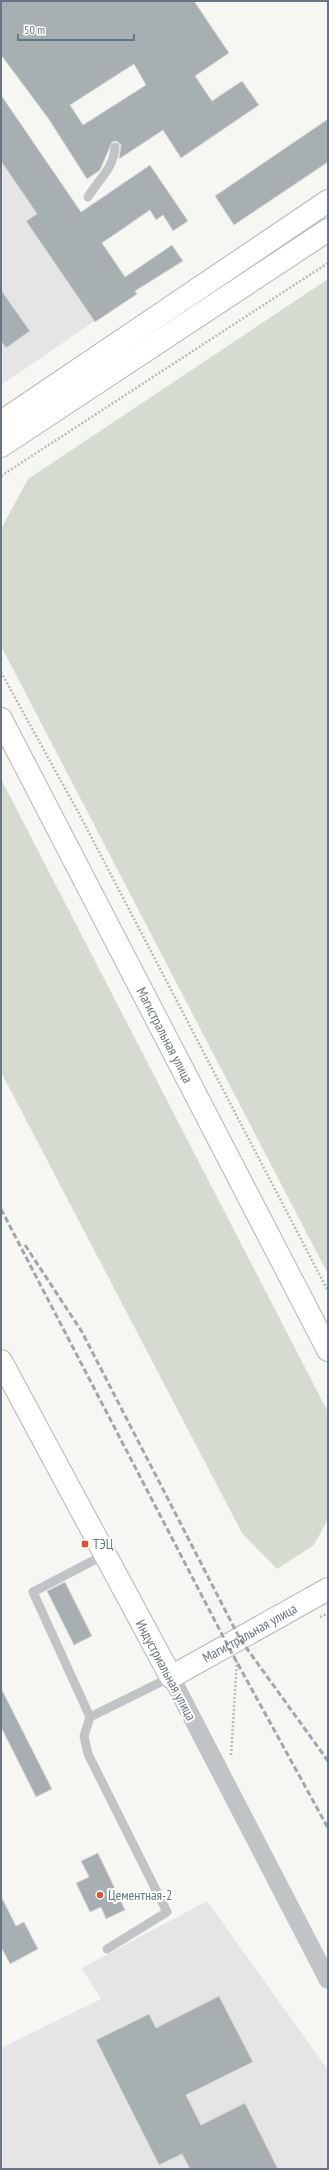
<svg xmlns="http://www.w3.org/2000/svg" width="329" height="2170" viewBox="0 0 329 2170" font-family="'PT Sans Narrow',sans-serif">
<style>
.built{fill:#e4e5e4}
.green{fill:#d6dbd2}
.building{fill:#a7afb3;stroke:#d8d8d6;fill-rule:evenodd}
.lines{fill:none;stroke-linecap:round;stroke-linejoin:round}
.secondary-casing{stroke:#b2b7bb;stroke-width:24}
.path{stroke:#b8bbbd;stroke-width:2.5;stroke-dasharray:2 2;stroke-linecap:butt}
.lane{stroke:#c0c4c7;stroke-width:9}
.street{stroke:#c0c4c7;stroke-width:18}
.secondary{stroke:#fff;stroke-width:22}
.rail{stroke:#a1a7ac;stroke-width:3;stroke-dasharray:6 3;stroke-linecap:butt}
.poi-dot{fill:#d85631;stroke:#fff;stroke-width:1.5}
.labels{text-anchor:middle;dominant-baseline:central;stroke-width:4;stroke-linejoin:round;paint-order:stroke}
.street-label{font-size:14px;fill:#677682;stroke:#fff}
.poi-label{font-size:14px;fill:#677682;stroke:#fff;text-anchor:start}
</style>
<rect width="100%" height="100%" fill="#f6f6f3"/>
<g class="built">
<path d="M1,121L105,314L1,385Z"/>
<path d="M207,1901L328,2070V2169H1V2048L101,1999L82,1968Z"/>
</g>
<g class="green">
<path d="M328,279V1274L1,646V529L28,479Z"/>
<path d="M1,779L328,1412V1519L314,1545L277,1569L242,1533L1,1072Z"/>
</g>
<g class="building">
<path d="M1,1H194L229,53L195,76L212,101L242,81L259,105L181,158L163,130L119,159L121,145L116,141L112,142L100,170L87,179L48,118L1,55ZM134,64L146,85L83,125L70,105Z"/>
<path d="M1,95L81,212L150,165L188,221L173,231L163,215L156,220L150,210L102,243L125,277L172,245L183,261L135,291L137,294L95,322L26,221L37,214L1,161Z"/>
<path d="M328,119V162L234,225L215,196Z"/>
<path d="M1,290L30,331L6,348L1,341Z"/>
<path d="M65,1582L92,1636L74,1645L47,1591Z"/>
<path d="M1,1688L52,1789L36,1797L1,1727Z"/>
<path d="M98,1853L125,1910L106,1919L101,1907L90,1912L76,1883L89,1877L81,1861Z"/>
<path d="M1,1896L16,1926L24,1922L38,1949L10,1964L1,1947Z"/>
<path d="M219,1996L253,2062L186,2095L201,2125L245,2103L278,2169H190L182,2154L159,2165L96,2040L149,2014L156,2028Z"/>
</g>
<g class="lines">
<defs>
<g id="secondary">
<path d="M1,422L328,201"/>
<path d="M1,446L328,230"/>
<path id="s1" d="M1,719L328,1350"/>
<path id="s2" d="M1,1361L171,1677L328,1589"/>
</g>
</defs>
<use href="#secondary" class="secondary-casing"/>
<g class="path">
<path d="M1,476L328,263"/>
<path d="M1,672L83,821L328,1291"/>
<path d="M320,1617L328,1613"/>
<path d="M231,1755L237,1661"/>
</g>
<g class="lane">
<path d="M88,197C98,180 114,168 115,147"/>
<path d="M90,1717L33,1592L104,1555"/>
<path d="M107,1949L167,1912L88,1754L84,1736L90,1717L171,1677"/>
</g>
<path class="street" d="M171,1677L328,1980"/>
<use href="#secondary" class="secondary"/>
<g class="rail">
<path d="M1,1209L228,1646L328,1828"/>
<path d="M25,1245L82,1332L240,1639L328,1761"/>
</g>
</g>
<g class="poi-dot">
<rect x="81" y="1540" width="8" height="8" rx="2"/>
<circle cx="100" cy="1895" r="4"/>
</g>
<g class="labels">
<g class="street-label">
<text stroke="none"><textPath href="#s1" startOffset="356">Магистральная улица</textPath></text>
<text stroke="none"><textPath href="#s2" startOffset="449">Магистральная улица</textPath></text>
<text transform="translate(166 1670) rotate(62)">Индустриальная улица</text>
</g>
<g class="poi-label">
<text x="93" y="1544">ТЭЦ</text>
<text x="108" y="1895">Цементная-2</text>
</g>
</g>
<rect width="329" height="2170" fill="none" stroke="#677682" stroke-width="4"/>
<path d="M18 34v6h116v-6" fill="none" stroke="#677682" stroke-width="2"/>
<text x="24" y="34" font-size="12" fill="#677682" stroke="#ffffff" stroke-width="3" paint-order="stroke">50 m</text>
</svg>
